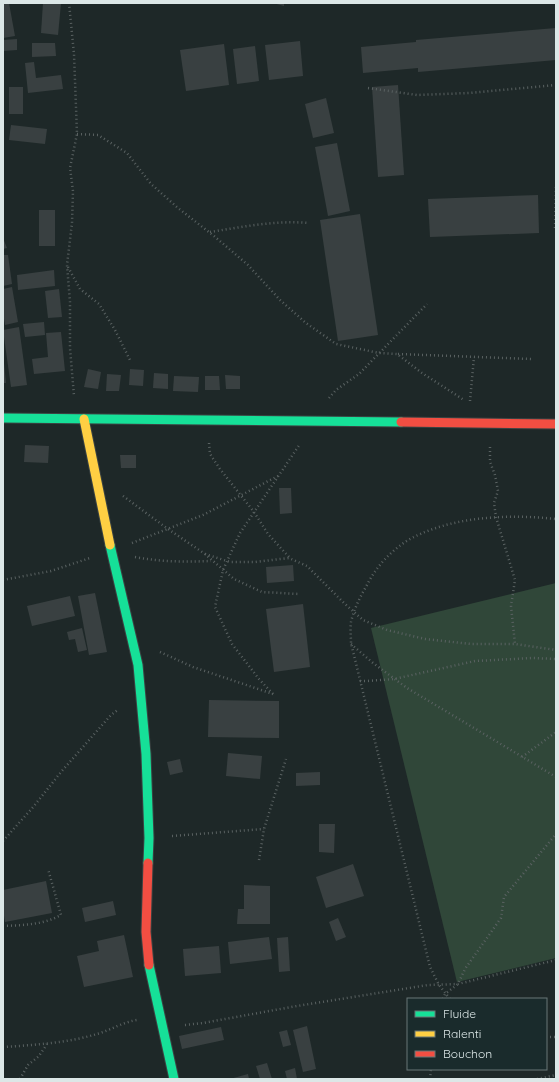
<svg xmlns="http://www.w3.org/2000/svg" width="559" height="1082" viewBox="0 0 559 1082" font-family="Quicksand,sans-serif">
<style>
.green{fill:#304739}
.building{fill:#394041}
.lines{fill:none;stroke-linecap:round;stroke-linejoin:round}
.fast-casing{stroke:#3b4343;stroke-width:11}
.slow-casing{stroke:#3b4343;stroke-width:11}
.jam-casing{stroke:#3b4343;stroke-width:11}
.path{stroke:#5a6262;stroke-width:2.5;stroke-dasharray:1 3;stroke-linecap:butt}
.fast{stroke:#16e098;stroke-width:9}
.slow{stroke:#ffcf43;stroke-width:9}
.jam{stroke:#f24e42;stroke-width:9}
</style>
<rect width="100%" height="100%" fill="#1e2828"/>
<path class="green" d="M556,583V958L457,982L371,628Z"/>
<g class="building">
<path d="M3,3H9L15,36L3,38Z"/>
<path d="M43,3H61L58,35L41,33Z"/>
<path d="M273,3H284V6Z"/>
<path d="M556,28V60L418,72V68L363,73L361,47L416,42V40Z"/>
<path d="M17,39V50L3,51V40Z"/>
<path d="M300,41L303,76L269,80L265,45Z"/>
<path d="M32,43H55L56,56L32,57Z"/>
<path d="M224,44L229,85L186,91L180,50Z"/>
<path d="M255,46L259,81L237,84L233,49Z"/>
<path d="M34,62L36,78L61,75L63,89L28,93L25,63Z"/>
<path d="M398,85L404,175L378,177L372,87Z"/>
<rect x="9" y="87" width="14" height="27"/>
<path d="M326,98L334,133L313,138L305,104Z"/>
<path d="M11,125L47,129L45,144L9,140Z"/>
<path d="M337,143L350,211L328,216L315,147Z"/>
<path d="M538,195L539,233L430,237L428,199Z"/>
<rect x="39" y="210" width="16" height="36"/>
<path d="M360,214L378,335L338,341L320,220Z"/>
<path d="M3,238L7,248L3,249Z"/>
<path d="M3,255H8L12,284L3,286Z"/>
<path d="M54,270L55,286L18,290L17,275Z"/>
<path d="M12,287L18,322L5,325L3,313V289Z"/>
<path d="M59,289L62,317L48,318L45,291Z"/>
<path d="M44,322L45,335L25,337L23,324Z"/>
<path d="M19,327L27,385L11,387L3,330Z"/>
<path d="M61,332L65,371L34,374L32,359L48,357L46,333Z"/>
<path d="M3,363H4L6,383H3Z"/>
<path d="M88,369L101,372L98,389L84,387Z"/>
<path d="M130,369L144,370L143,386L129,385Z"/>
<path d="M154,373L168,374V389L153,388Z"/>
<path d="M107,374L121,375L119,391H106Z"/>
<path d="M225,375L240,376V389H226Z"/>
<path d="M174,376L199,377L198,392L173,391Z"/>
<path d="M205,376H219L220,390H205Z"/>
<path d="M25,445L49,446L48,463L24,462Z"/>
<path d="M120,455H136V468H121Z"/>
<path d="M279,488H291L292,513L280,514Z"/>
<path d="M293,565L294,581L267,583L266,567Z"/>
<path d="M95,593L107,652L89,655L78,596Z"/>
<path d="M70,596L75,616L32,626L27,606Z"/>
<path d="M303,604L310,667L274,672L266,609Z"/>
<path d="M82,628L87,650L78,652L75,639L69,640L67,632Z"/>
<path d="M209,700L279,701V738L208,737Z"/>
<path d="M228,753L262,756L260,779L226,776Z"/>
<path d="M180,759L183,772L170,775L167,762Z"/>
<path d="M320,772V785L296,786V773Z"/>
<path d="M319,824H335L334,853L319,852Z"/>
<path d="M353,864L364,896L326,908L316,877Z"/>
<path d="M46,881L52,913L5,922L3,910V890Z"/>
<path d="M244,885L270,886V924H237L238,909H244Z"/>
<path d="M113,901L116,915L85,922L82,908Z"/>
<path d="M338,918L346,937L336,941L329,922Z"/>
<path d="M124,935L133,977L84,987L77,956L99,951L97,941Z"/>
<path d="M269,937L272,959L230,964L228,942Z"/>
<path d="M288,937L290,971L279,972L277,938Z"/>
<path d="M219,946L221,973L185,976L183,949Z"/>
<path d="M307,1026L316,1069L303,1072L293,1030Z"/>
<path d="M221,1027L224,1040L182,1049L179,1036Z"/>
<path d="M287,1030L291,1045L283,1047L279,1032Z"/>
<path d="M267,1063L272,1079H260L256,1066Z"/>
<path d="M295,1068L297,1079H287L285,1071Z"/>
<path d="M248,1074L249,1079H230Z"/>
</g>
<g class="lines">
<defs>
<g id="fast">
<path d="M3,418L401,422"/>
<path d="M110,545L138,665L146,754L149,838L148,863"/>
<path d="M149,965L174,1079"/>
</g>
<path id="slow" d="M84,419L110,545"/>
<g id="jam">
<path d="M401,422L556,424"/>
<path d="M148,863L146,932L149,965"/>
</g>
</defs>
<use href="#fast" class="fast-casing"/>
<use href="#slow" class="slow-casing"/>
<use href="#jam" class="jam-casing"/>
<g class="path">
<path d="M69,3L74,54L77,134L70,168L73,191L72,223L67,265L70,302V348L74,396"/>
<path d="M368,88L417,95L469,93L556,85"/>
<path d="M77,134L98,135L127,153L151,184L178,208L214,236L248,265L280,300L306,323L336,344L379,353L397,354L422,373L464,400"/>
<path d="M555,228L556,186"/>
<path d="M210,232C242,227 276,220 308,223"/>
<path d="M68,267L80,289L99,304L115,330L130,360"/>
<path d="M398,354L531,359"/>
<path d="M329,398L336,390L359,374L427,304"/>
<path d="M470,401L474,357"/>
<path d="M209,443L210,454L220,469L254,512L268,534L289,557"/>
<path d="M490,447V462L495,475L498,491L494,503L496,517L515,580L511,606L515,644"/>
<path d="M123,496L168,529L205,554L234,579L262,592L299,594"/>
<path d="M132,543L203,515L278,476"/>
<path d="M205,554L230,562H255L289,558L307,566L344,603L363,620L387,630L425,639L471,644H515L556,650"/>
<path d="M135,557C161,562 185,562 211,561"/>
<path d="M3,580L51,571L90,558"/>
<path d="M351,644L373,663L407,688L556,777"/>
<path d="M160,652L193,667L273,694"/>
<path d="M360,681H367L394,679L475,661L533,658L556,659"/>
<path d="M273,694L259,679L232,644L215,607L223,570L240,533L300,444"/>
<path d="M522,757L556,732"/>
<path d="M172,836L264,829"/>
<path d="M3,841L34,806L61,772L111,715L119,709"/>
<path d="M259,860L264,829L286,759"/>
<path d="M3,926C23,925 43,925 61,915L48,869"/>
<path d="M443,999L445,994L458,984L465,969L501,918L504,897L556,834"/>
<path d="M450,999L439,985L430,967L351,643C351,637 350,629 351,622C354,609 360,597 367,585C376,567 391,550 410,539C453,516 508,514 556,519"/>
<path d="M185,1025L203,1023L297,1006L428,985L458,984L556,960"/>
<path d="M546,1037H556"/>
<path d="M3,1047C34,1045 67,1043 97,1034C111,1030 123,1022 137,1020"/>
<path d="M20,1079L28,1065L39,1056L47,1044"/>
<path d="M430,1079L431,1069"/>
<path d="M537,1079L556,1075"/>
</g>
<use href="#fast" class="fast"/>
<use href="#slow" class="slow"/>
<use href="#jam" class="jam"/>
</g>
<rect width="559" height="1082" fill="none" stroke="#dce7e7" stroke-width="8"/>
<rect x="407" y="998" width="140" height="72" fill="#1a2b2c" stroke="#687677"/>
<rect x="415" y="1011" width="20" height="6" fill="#16e098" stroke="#687677"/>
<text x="443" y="1018" font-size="12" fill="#dce7e7">Fluide</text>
<rect x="415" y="1031" width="20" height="6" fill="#ffcf43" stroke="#687677"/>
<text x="443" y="1038" font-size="12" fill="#dce7e7">Ralenti</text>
<rect x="415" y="1051" width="20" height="6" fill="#f24e42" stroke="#687677"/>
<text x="443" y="1058" font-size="12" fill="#dce7e7">Bouchon</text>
</svg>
